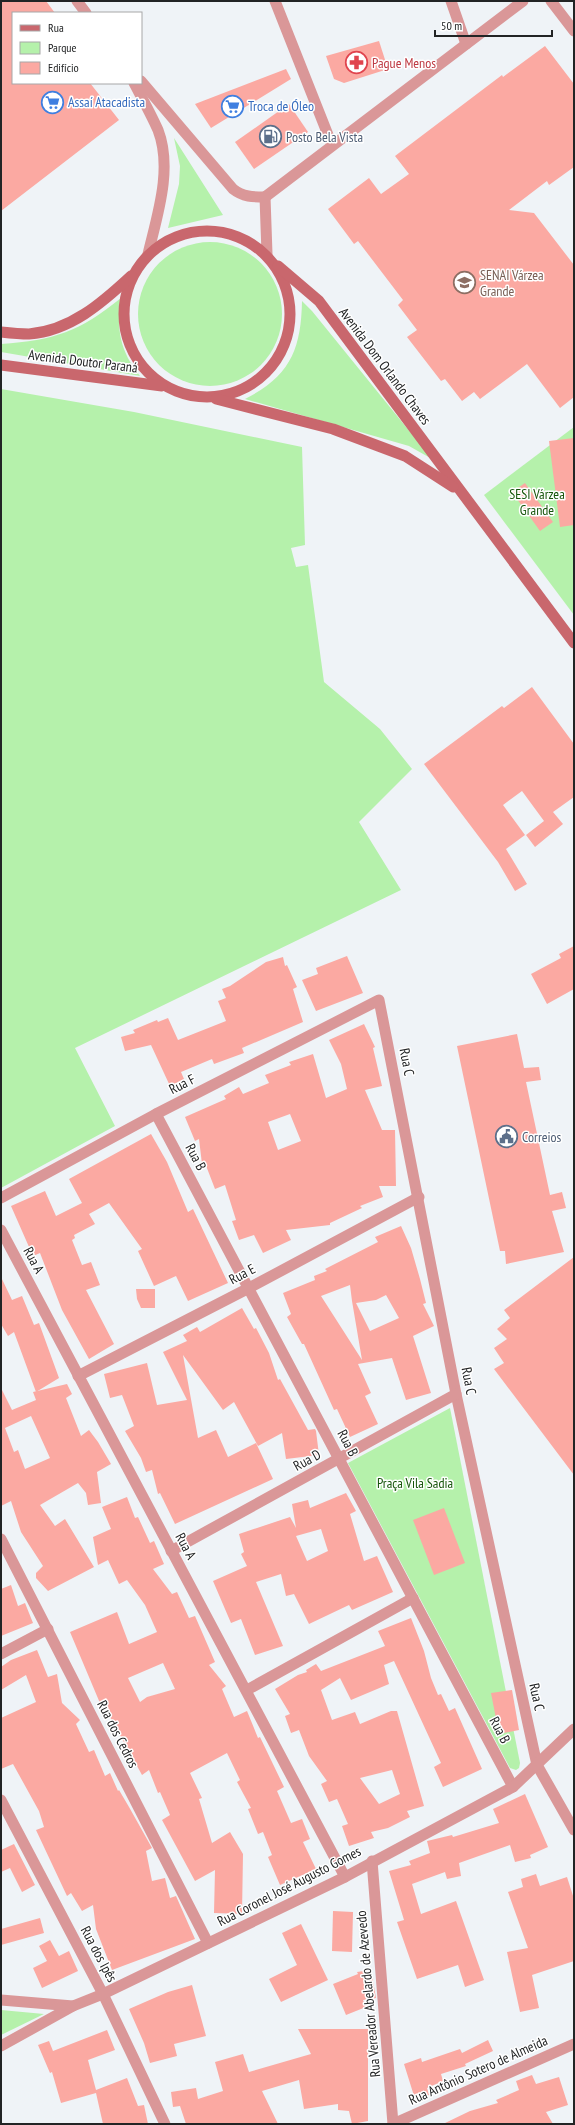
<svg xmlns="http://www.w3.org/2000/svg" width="575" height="2125" viewBox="0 0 575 2125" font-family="'PT Sans Narrow',sans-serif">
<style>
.green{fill:#b5f1ab}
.building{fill:#fba9a2;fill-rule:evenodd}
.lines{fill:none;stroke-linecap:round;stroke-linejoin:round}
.minor{stroke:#da9798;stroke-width:11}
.tertiary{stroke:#da9798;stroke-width:11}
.secondary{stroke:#c9676d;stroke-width:11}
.labels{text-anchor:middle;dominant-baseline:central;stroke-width:3;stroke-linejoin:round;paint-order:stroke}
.health-label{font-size:14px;fill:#be3a42;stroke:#fff;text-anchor:start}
.shop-label{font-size:14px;fill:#366cbe;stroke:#fff;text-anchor:start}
.service-label{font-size:14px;fill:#4e5e75;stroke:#fff;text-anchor:start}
.education-label{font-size:14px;fill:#785e54;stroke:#fff;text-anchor:start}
.street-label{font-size:14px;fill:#222425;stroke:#fff}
.park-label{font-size:14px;fill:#16550a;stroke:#fff}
</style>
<rect width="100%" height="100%" fill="#eff3f7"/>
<g class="green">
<path d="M174,138L223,215L168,228L179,184L180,166Z"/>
<circle cx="210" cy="314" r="72"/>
<path d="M121,298C116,329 120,351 140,376L1,352V344C55,340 79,332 121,298Z"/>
<path d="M302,301L312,311L432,459L409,446L245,399C290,376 301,350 302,301Z"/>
<path d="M1,389L134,412L302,447L305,545L291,548L296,567L308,565L324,682L380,729L412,769L359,822L401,890L75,1048L115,1126L1,1188Z"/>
<path d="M574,427V615L484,495Z"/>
<path d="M450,1408L520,1763L519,1768L516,1770L510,1768L348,1463Z"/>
<path d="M1,2010L44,2014L1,2035Z"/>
</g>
<g class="building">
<path d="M1,1H46L55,13H13V83H90L119,120L1,211Z"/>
<path d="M379,41L388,69L344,83L334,79L326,56Z"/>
<path d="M545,46L574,84V167L549,185L547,181L509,210L534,213L574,265V397L560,408L527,364L480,399L474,392L462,401L445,379L441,381L407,337L417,330L398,305L403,300L358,241L354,244L328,209L369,178L381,194L409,174L395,156L502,75L503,77Z"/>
<path d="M286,69L291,79L211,128L195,104Z"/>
<path d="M289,104L308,132L254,169L235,142Z"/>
<path d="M574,438V525L560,527L549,441Z"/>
<path d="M525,483L553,522L540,531L512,492Z"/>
<path d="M532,687L574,744V797L553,812L563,824L535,847L526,835L544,821L522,791L503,805L525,835L506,849L527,884L515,891L498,862L424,764L502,706L504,708Z"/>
<path d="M574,946V989L547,1004L531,974L561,958L559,954Z"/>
<path d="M347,956L363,993L316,1011L302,980L318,974L316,968Z"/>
<path d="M283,957L285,966L287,965L297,987L293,989L303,1022L242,1048L244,1053L214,1064L212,1059L181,1072L184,1079L170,1086L151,1045L125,1051L121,1037L135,1033L133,1030L157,1020L158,1022L168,1018L178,1040L226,1021L218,1001L226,998L222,989L230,986L266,962Z"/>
<path d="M364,1024L375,1047L373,1048L382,1086L365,1090L382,1130H395L396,1186H379L383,1197L360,1206L362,1208L330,1223V1225L286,1230L291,1240L263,1253L254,1235L239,1240L232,1221L236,1220L225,1185L215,1189L205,1163L202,1164L199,1139L195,1141L185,1117L226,1099L224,1096L239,1087L243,1094L269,1083L265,1075L291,1065L289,1062L313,1054L326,1098L347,1089L341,1064L329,1040ZM290,1114L301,1141L278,1150L268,1122Z"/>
<path d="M517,1034L524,1068L539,1067L541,1080L526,1082L550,1195L562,1192L566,1208L552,1211L564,1252L506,1264L505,1251H500L457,1046Z"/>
<path d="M151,1134L167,1162L188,1212L193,1209L228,1283L188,1301L176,1276L154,1286L138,1251L142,1249L109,1203L89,1214L95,1224L74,1235L75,1238L72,1240L82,1265L91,1262L100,1285L86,1290L114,1344L89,1359L62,1310L40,1253L33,1256L11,1206L45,1191L56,1216L82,1203L69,1179Z"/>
<path d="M401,1226L411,1248L420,1279L426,1303L423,1304L434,1326L413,1336L431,1393L406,1400L392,1358L358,1364L371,1393L365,1396L378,1424L350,1437L337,1409L334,1410L304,1344H302L287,1317L291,1314L283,1293L315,1280L314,1276L327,1271L325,1269L378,1242L375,1237ZM350,1285L352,1301L362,1360L321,1296ZM386,1295L399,1318L370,1331L356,1303L376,1300Z"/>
<path d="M574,1257V1475L494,1369L504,1363L494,1348L507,1339L497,1329L510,1318L504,1310Z"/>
<path d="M1,1277L12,1300L22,1296L34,1325L39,1323L59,1378L36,1392L14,1332L8,1336L1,1324Z"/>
<path d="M136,1289H155V1308H141L137,1299Z"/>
<path d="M242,1308L254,1329L256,1328L269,1353L278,1380L280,1379L308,1430L315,1429L316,1431L319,1455L286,1459L282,1433L258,1446L234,1402L223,1410L183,1355L198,1438L216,1430L228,1457L256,1443L273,1479L175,1524L160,1493L158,1494L152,1470L146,1472L141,1458L125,1431L134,1426L122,1395L110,1398L104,1374L147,1363L157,1405L187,1400L163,1352L187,1341L183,1335L197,1327L200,1332Z"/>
<path d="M67,1384L72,1394L66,1398L81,1436L89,1430L98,1442L111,1464L97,1472L101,1503L88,1505L86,1493L78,1483L40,1505L55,1526L65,1519L94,1567L48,1591L36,1578V1573L43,1566L21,1532L11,1501L1,1506V1388L12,1410L36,1400L33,1392ZM31,1416L50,1458L25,1469L18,1450L14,1452L5,1428Z"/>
<path d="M346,1493L356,1511L350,1514L364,1561L377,1556L393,1592L352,1610L349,1605L309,1624L294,1594L286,1596L281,1574L256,1582L283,1646L255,1655L241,1619L231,1623L213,1581L247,1566L241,1554L244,1552L239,1534L290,1517L296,1528L292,1504L308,1500L310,1508ZM321,1529L328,1551L307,1561L296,1536Z"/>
<path d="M127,1497L135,1518L138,1517L150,1543L154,1541L164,1564L153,1569L172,1594L177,1592L189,1618L195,1616L215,1662L209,1665L226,1686L222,1689L234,1717L247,1711L258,1738L260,1737L284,1787L277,1791L291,1823L302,1819L310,1839L303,1842L316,1869L280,1885L268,1857L272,1855L263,1832L258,1834L248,1809L251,1808L237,1782L240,1780L227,1753L190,1773L202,1798L199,1799L212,1843L230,1832L243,1854L242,1914L214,1913L215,1870L195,1881L162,1820L170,1815L160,1792L158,1793L149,1770L142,1775L109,1715H105L70,1632L117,1612L129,1644L157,1632L145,1605L127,1580L119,1584L108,1560L98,1565L93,1537L111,1529L102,1507ZM163,1663L175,1689L147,1697L140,1702L128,1678Z"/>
<path d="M444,1508L465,1563L434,1575L413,1520Z"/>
<path d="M11,1585L18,1606L25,1603L33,1623L1,1636V1589Z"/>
<path d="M411,1618L424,1651L431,1678L438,1695L441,1694L449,1711L455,1708L482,1769L443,1787L434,1767L441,1763L394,1661L384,1665L389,1684L351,1700L340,1678L321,1690L332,1720L355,1712L360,1724L391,1711H397L424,1806L407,1811L410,1817L388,1828L371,1832L374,1838L349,1846L342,1826L348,1824L337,1799L329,1802L321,1784L327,1781L309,1756L299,1730L291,1733L285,1716L290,1714L275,1689L298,1675L307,1672L306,1670L316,1664L321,1671L385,1646L378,1631ZM392,1770L400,1794L379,1804L360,1778Z"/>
<path d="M37,1650L48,1677L57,1674L62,1703L80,1720L76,1724L89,1752L94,1750L105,1776L110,1773L118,1791L119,1790L129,1807L152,1848L146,1851L152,1881L165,1878L170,1898L176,1896L195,1939L112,1970L96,1929L93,1905L82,1911L71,1893L67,1896L36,1830L44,1827L39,1811L13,1764L1,1769V1718L36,1702L26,1675L1,1690V1667L11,1660Z"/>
<path d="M512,1690L519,1730L499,1734L491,1693Z"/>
<path d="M525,1794L548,1847L530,1855L531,1858L515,1862L510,1845L459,1863L461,1876L447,1879L445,1872L412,1884L421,1914L456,1901L484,1980L465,1987L458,1965L417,1979L397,1922L404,1920L389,1871L411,1865L409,1861L430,1853L427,1841L452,1835L453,1837L499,1823L493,1809Z"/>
<path d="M14,1844L35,1885L22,1892L10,1868L1,1872V1850Z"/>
<path d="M536,1874L540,1886L567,1877L574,1899V1961L532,1975L539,2008L520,2012L507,1952L528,1948L508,1892L523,1887L521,1879Z"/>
<path d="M333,1911L353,1912L352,1952L332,1951Z"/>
<path d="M40,1918L44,1933L1,1945V1929Z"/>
<path d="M301,1924L328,1980L281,2002L269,1979L297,1965L282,1933Z"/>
<path d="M50,1940L59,1956L69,1951L78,1971L42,1988L33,1968L47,1961L39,1946Z"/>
<path d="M371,1970L376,1998L363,2000L366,2007L346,2015L333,1984L358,1974L357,1972Z"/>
<path d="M192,1985L206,2036L174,2044L177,2056L150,2063L144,2043L129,2009L168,1992Z"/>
<path d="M298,2029H368V2121L352,2124L349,2111L338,2110V2104L304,2109L299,2080L262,2091L278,2124H186L180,2106L173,2107L171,2092L196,2088L198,2099L223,2091L215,2062L243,2054L249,2072L311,2054Z"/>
<path d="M107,2030L115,2050L88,2060L96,2090L127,2078L138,2106L144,2105L148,2124H103L96,2093L61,2103L52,2072L50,2073L38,2045L49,2041L53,2051Z"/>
<path d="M488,2040L493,2051L465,2064L466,2066L441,2074L443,2081L427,2088L429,2095L415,2099L404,2064L421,2058L422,2062L460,2049L462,2053Z"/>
<path d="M532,2075L536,2084L559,2077L568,2105L546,2112L553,2124H443L470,2111L498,2103L496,2100L519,2090L516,2081Z"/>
</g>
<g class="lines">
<g class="minor">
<path d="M451,1L466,44"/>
<path d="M551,1L574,31"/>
<path d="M156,1114L513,1787"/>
<path d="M1,1198L156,1114L379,1000L456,1394L537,1765L574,1830"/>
<path d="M1,1230L345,1877"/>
<path d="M78,1376L249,1288L419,1197"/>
<path d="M1,1539L208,1943"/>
<path d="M171,1551L456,1394"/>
<path d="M1,1654L48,1629"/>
<path d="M247,1690L413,1598"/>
<path d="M1,1800L103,1994L165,2124"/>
<path d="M1,2046L73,2006"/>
<path d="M393,2124L574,2044"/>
</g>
<g class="tertiary">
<path d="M77,1L86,13"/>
<path d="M275,1L332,145"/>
<path d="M141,81L233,189C243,197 253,197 265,197"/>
<path d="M134,83C142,98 151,114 158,130C173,169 157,216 148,254"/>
<path d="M265,197L523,1"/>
<path d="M265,197L267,254"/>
<path d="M372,1861L393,2124"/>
<path d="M1,2000L73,2006L103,1994L345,1877L513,1787L574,1729"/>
</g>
<g class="secondary">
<circle cx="207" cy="314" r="83"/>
<path d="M278,266L319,301L574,643"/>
<path d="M1,332C10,333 20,334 29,334C70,331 102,303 131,276"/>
<path d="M1,365L162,386"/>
<path d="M216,399L333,429L405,456L453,487"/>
</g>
</g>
<defs>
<symbol id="pharmacy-ring" viewBox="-11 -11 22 22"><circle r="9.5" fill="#fff" stroke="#e0444e" stroke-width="1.5"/><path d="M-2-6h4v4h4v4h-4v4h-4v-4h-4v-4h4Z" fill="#e0444e"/></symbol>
<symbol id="supermarket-ring" viewBox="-11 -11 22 22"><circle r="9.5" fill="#fff" stroke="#3f7fe0" stroke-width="1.5"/><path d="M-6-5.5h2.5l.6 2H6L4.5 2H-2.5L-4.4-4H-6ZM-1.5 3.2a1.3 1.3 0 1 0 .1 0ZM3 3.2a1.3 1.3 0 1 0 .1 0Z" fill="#3f7fe0"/></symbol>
<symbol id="fuel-ring" viewBox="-11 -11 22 22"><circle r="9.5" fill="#fff" stroke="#5c6f8a" stroke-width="1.5"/><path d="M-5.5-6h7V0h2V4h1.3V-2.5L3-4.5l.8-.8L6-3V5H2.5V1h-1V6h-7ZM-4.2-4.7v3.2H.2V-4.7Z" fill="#5c6f8a"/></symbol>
<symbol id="university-ring" viewBox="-11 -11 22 22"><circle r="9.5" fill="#fff" stroke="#8d6e63" stroke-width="1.5"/><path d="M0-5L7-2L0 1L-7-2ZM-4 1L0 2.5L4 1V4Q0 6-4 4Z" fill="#8d6e63"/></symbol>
<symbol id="civic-ring" viewBox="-11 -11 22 22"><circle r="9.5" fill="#fff" stroke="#5c6f8a" stroke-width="1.5"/><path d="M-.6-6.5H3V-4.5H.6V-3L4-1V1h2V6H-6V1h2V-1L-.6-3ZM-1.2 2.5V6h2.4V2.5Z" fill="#5c6f8a"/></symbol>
</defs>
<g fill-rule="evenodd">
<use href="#pharmacy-ring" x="344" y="50" width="25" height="25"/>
<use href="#supermarket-ring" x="40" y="90" width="25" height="25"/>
<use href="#supermarket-ring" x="220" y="94" width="25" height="25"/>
<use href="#fuel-ring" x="258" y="124" width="25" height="25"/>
<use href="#university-ring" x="452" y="270" width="25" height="25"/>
<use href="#civic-ring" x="494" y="1124" width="25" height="25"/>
</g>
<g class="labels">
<g class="health-label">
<text x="372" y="63">Pague Menos</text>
</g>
<g class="shop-label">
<text x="68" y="102">Assaí Atacadista</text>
<text x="248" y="106">Troca de Óleo</text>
</g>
<g class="service-label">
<text x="286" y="137">Posto Bela Vista</text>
<text x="522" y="1137">Correios</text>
</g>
<g class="education-label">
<text x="480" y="275">SENAI Várzea<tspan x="480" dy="16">Grande</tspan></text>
</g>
<g class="street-label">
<text transform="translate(83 361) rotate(7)">Avenida Doutor Paraná</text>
<text transform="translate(385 366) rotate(53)">Avenida Dom Orlando Chaves</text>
<text transform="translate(407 1062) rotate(79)">Rua C</text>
<text transform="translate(182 1084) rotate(-27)">Rua F</text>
<text transform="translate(196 1157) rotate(62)">Rua B</text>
<text transform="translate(34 1260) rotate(62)">Rua A</text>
<text transform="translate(242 1274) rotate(-28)">Rua E</text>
<text transform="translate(469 1381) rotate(79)">Rua C</text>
<text transform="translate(348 1443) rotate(62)">Rua B</text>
<text transform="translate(307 1460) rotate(-29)">Rua D</text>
<text transform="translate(186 1546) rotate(62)">Rua A</text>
<text transform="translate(537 1697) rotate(78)">Rua C</text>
<text transform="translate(500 1730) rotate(62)">Rua B</text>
<text transform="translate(118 1734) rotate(63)">Rua dos Cedros</text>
<text transform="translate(289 1886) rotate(-27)">Rua Coronel José Augusto Gomes</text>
<text transform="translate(99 1954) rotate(62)">Rua dos Ipês</text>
<text transform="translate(368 1994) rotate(-95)">Rua Vereador Abelardo de Azevedo</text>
<text transform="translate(478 2070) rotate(-24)">Rua Antônio Sotero de Almeida</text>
</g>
<g class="park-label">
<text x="537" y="494">SESI Várzea<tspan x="537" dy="16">Grande</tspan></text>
<text x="415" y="1483">Praça Vila Sadia</text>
</g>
</g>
<rect width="575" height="2125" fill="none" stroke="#222425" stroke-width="4"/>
<rect x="12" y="12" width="130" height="72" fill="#ffffff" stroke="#a7a7a8"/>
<rect x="20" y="25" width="20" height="6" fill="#c9676d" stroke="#a7a7a8"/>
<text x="48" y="32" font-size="12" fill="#222425">Rua</text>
<rect x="20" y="42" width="20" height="12" fill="#b5f1ab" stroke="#a7a7a8"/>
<text x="48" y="52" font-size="12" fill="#222425">Parque</text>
<rect x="20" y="62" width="20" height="12" fill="#fba9a2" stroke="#a7a7a8"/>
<text x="48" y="72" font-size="12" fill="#222425">Edifício</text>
<path d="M435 30v6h117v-6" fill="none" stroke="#222425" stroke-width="2"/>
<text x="441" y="30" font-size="12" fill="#222425" stroke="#ffffff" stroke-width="3" paint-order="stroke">50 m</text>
</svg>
